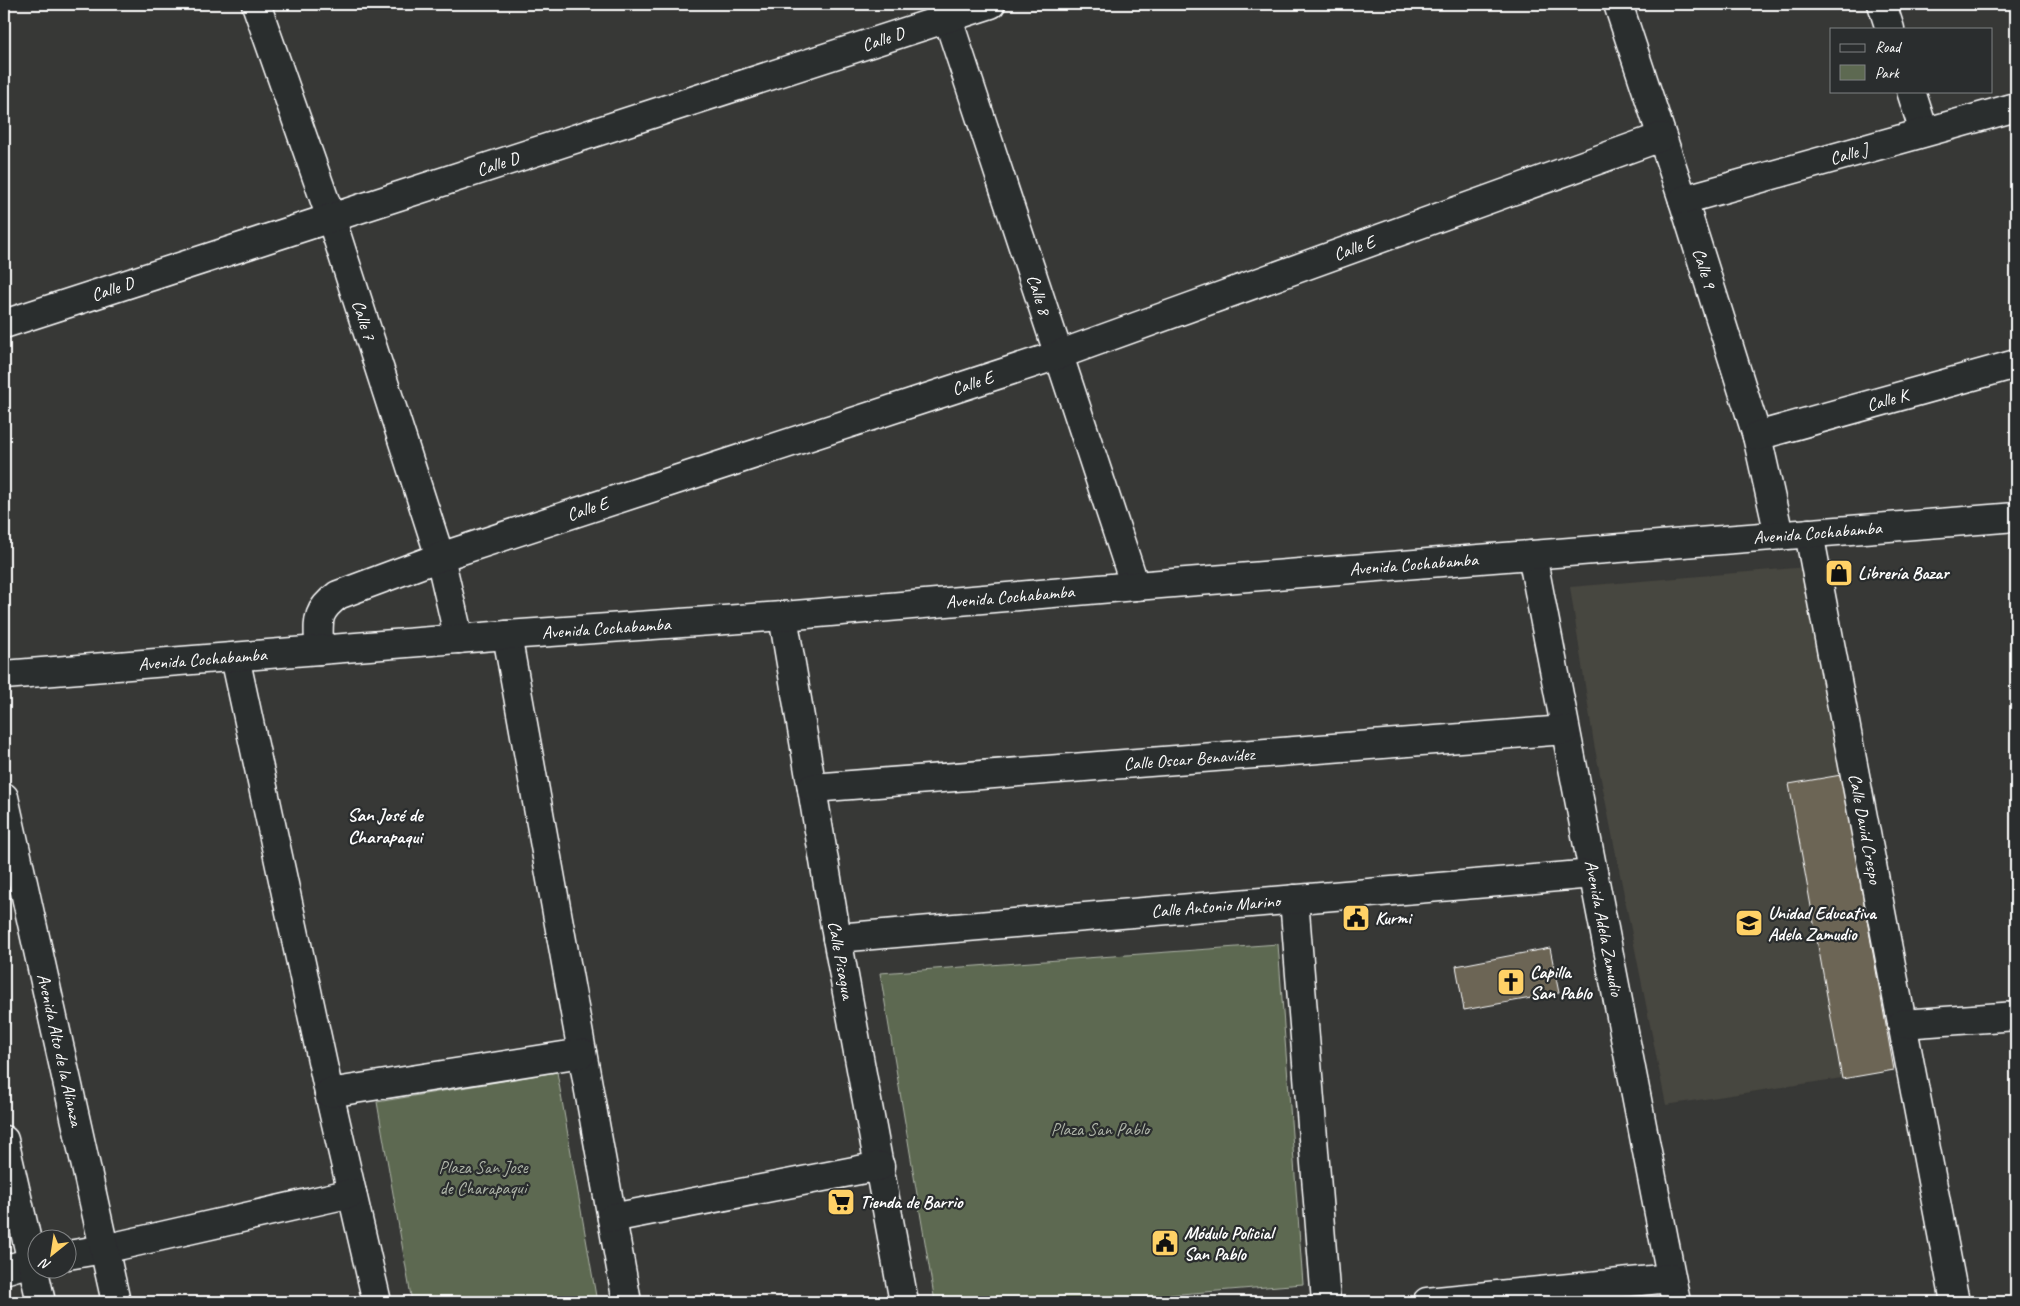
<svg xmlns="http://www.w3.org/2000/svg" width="2020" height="1306" viewBox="0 0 2020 1306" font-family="Caveat,sans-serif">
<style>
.built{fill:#47463f}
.green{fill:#5d6951;stroke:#aeb4a8}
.building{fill:#6c6555;stroke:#fff}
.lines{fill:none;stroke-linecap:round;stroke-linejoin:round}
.pedestrian-casing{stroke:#fff;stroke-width:31}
.minor-casing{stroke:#fff;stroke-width:31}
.tertiary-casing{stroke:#fff;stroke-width:31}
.pedestrian{stroke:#2a2d2e;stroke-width:28}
.minor{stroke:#2a2d2e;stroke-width:28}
.tertiary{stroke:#2a2d2e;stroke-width:28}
.labels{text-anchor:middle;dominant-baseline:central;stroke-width:4.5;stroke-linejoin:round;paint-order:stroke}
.street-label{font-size:18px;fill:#fff;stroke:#2a2d2e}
.poi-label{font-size:18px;font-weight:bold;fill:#fff;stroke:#2a2d2e;text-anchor:start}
.park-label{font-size:18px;fill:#aeb4a8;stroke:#2a2d2e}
.neighbourhood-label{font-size:19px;font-weight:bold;fill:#fff;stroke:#2a2d2e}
</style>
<rect width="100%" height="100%" fill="#373836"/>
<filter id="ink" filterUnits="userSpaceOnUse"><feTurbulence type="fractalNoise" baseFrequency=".02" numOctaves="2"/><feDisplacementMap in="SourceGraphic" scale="10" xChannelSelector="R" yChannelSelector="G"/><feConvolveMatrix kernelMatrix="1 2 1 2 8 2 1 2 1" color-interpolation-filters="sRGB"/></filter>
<g filter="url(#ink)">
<path class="built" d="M1806,567L1894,1070L1666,1105L1594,744L1570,587Z"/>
<g class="green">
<path d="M1278,944L1303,1284L1082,1302H935L880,973Z"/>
<path d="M557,1072L597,1302H412L377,1102Z"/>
</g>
<g class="building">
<path d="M1841,775L1894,1070L1842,1079L1789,784Z"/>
<path d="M1550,948L1559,993L1464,1010L1456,966Z"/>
</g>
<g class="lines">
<defs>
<path id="pedestrian" d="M1294,899L1326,1302"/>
<g id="minor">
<path id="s1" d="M256,4L331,218L440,557L459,639"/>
<path id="s2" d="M943,4L1135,586"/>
<path id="s3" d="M1618,4L1683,200L1757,436L1779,535"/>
<path d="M1882,4L1890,29"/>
<path d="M1911,91L1924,132"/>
<path id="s4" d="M1683,200L2016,107"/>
<path id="s5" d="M4,324L991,4"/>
<path id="s6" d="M1757,436L2016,364"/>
<path id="s7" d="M1809,533L1955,1302"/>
<path id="s8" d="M1532,555L1676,1302"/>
<path id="s9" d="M783,616L837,938L904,1302"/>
<path d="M507,635L627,1302"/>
<path id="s10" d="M319,650C319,622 314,613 338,595L440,557L1058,355L1661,137"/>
<path d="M235,657L329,1093L377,1302"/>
<path id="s11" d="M812,788L1565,730"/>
<path id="s12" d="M837,938L1593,874"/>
<path d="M1902,1024L2016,1016"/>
<path d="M329,1093L582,1053"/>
<path d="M612,1218L880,1166"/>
<path d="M68,1255L104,1249L352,1193"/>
<path d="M4,1270L38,1260"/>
<path d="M1427,1302L1671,1278"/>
</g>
<g id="tertiary">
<path id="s13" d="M4,675L507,635L783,616L1135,586L2016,517"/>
<path id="s14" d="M4,797L116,1302"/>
<path d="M4,1140L41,1302"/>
</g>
</defs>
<use href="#pedestrian" class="pedestrian-casing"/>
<use href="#minor" class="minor-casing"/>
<use href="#tertiary" class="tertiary-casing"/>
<use href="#pedestrian" class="pedestrian"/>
<use href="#minor" class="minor"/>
<use href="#tertiary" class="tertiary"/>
</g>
</g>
<defs>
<symbol id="shop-square" viewBox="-11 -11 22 22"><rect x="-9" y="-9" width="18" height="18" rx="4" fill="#ffd166" stroke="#2a2d2e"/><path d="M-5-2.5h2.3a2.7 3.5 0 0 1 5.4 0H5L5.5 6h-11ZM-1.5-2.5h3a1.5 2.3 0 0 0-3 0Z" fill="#111"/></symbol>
<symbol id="civic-square" viewBox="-11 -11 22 22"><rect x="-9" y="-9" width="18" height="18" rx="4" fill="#ffd166" stroke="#2a2d2e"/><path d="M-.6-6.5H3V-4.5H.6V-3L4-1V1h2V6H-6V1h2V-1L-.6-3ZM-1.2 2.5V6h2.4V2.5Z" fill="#111"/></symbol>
<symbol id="school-square" viewBox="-11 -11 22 22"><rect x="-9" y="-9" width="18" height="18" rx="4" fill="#ffd166" stroke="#2a2d2e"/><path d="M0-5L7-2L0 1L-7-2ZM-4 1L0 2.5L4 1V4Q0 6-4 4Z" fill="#111"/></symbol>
<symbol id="church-square" viewBox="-11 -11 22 22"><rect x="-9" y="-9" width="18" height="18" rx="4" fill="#ffd166" stroke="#2a2d2e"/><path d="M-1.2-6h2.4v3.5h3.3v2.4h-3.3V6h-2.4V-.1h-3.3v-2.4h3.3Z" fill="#111"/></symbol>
<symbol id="supermarket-square" viewBox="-11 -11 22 22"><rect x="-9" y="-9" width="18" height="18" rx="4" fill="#ffd166" stroke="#2a2d2e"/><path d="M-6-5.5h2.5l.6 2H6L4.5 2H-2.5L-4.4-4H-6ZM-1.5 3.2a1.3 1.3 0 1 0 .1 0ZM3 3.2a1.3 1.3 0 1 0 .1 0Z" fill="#111"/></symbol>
</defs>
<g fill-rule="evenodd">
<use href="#shop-square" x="1823" y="557" width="32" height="32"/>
<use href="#civic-square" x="1340" y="902" width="32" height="32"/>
<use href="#school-square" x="1733" y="907" width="32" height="32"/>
<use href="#church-square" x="1495" y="966" width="32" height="32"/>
<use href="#supermarket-square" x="825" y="1186" width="32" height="32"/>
<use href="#civic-square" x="1149" y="1227" width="32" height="32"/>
</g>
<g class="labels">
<g class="street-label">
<text stroke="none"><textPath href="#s5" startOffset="924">Calle D</textPath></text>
<text stroke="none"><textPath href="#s4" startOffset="172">Calle J</textPath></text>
<text stroke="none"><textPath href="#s5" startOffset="519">Calle D</textPath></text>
<text stroke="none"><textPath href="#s10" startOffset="1136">Calle E</textPath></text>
<text stroke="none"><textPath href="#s3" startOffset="278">Calle 9</textPath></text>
<text stroke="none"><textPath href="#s5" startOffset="114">Calle D</textPath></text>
<text stroke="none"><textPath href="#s2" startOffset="306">Calle 8</textPath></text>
<text stroke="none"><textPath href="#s1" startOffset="334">Calle 7</textPath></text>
<text stroke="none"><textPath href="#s10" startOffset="731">Calle E</textPath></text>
<text stroke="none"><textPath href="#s6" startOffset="135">Calle K</textPath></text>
<text stroke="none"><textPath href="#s10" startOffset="326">Calle E</textPath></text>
<text stroke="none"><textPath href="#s13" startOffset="1819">Avenida Cochabamba</textPath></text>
<text stroke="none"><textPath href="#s13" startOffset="1414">Avenida Cochabamba</textPath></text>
<text stroke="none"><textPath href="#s13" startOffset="1009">Avenida Cochabamba</textPath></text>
<text stroke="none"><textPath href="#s13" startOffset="604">Avenida Cochabamba</textPath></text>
<text stroke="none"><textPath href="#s13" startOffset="199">Avenida Cochabamba</textPath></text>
<text stroke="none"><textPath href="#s11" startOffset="378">Calle Oscar Benavídez</textPath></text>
<text stroke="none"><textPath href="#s7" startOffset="301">Calle David Crespo</textPath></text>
<text stroke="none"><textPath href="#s12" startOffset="380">Calle Antonio Marino</textPath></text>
<text stroke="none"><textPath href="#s8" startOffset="380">Avenida Adela Zamudio</textPath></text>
<text stroke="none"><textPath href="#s9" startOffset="349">Calle Pisagua</textPath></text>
<text stroke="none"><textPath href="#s14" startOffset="259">Avenida Alto de la Alianza</textPath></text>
</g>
<g class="poi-label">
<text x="1858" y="573">Librería Bazar</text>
<text x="1768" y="913">Unidad Educativa<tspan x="1768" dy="21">Adela Zamudio</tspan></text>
<text x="1375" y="918">Kurmi</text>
<text x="1530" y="972">Capilla<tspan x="1530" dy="21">San Pablo</tspan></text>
<text x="860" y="1202">Tienda de Barrio</text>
<text x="1184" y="1233">Módulo Policial<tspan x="1184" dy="21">San Pablo</tspan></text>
</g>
<g class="park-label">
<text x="1100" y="1129">Plaza San Pablo</text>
<text x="483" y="1167">Plaza San Jose<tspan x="483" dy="21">de Charapaqui</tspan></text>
</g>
<g class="neighbourhood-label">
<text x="385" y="815">San José de<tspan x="385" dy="22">Charapaqui</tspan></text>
</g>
</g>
<rect width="2020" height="1306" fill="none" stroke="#2a2d2e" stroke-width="20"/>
<rect x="10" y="10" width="2000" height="1286" fill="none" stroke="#fff" stroke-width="2" filter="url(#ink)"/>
<rect x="1830" y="28" width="162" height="65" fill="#2a2d2e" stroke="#7f8182"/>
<rect x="1840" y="44" width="25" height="8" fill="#2a2d2e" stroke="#7f8182"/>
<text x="1875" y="52" font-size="15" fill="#ffffff">Road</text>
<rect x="1840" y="65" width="25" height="15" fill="#5d6951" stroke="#7f8182"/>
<text x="1875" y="78" font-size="15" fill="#ffffff">Park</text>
<g transform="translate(52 1254) rotate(210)"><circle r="24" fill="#2a2d2e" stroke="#7f8182"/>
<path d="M0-4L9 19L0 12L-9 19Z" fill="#ffd166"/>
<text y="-8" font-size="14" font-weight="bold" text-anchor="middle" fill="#ffffff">N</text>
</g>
</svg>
